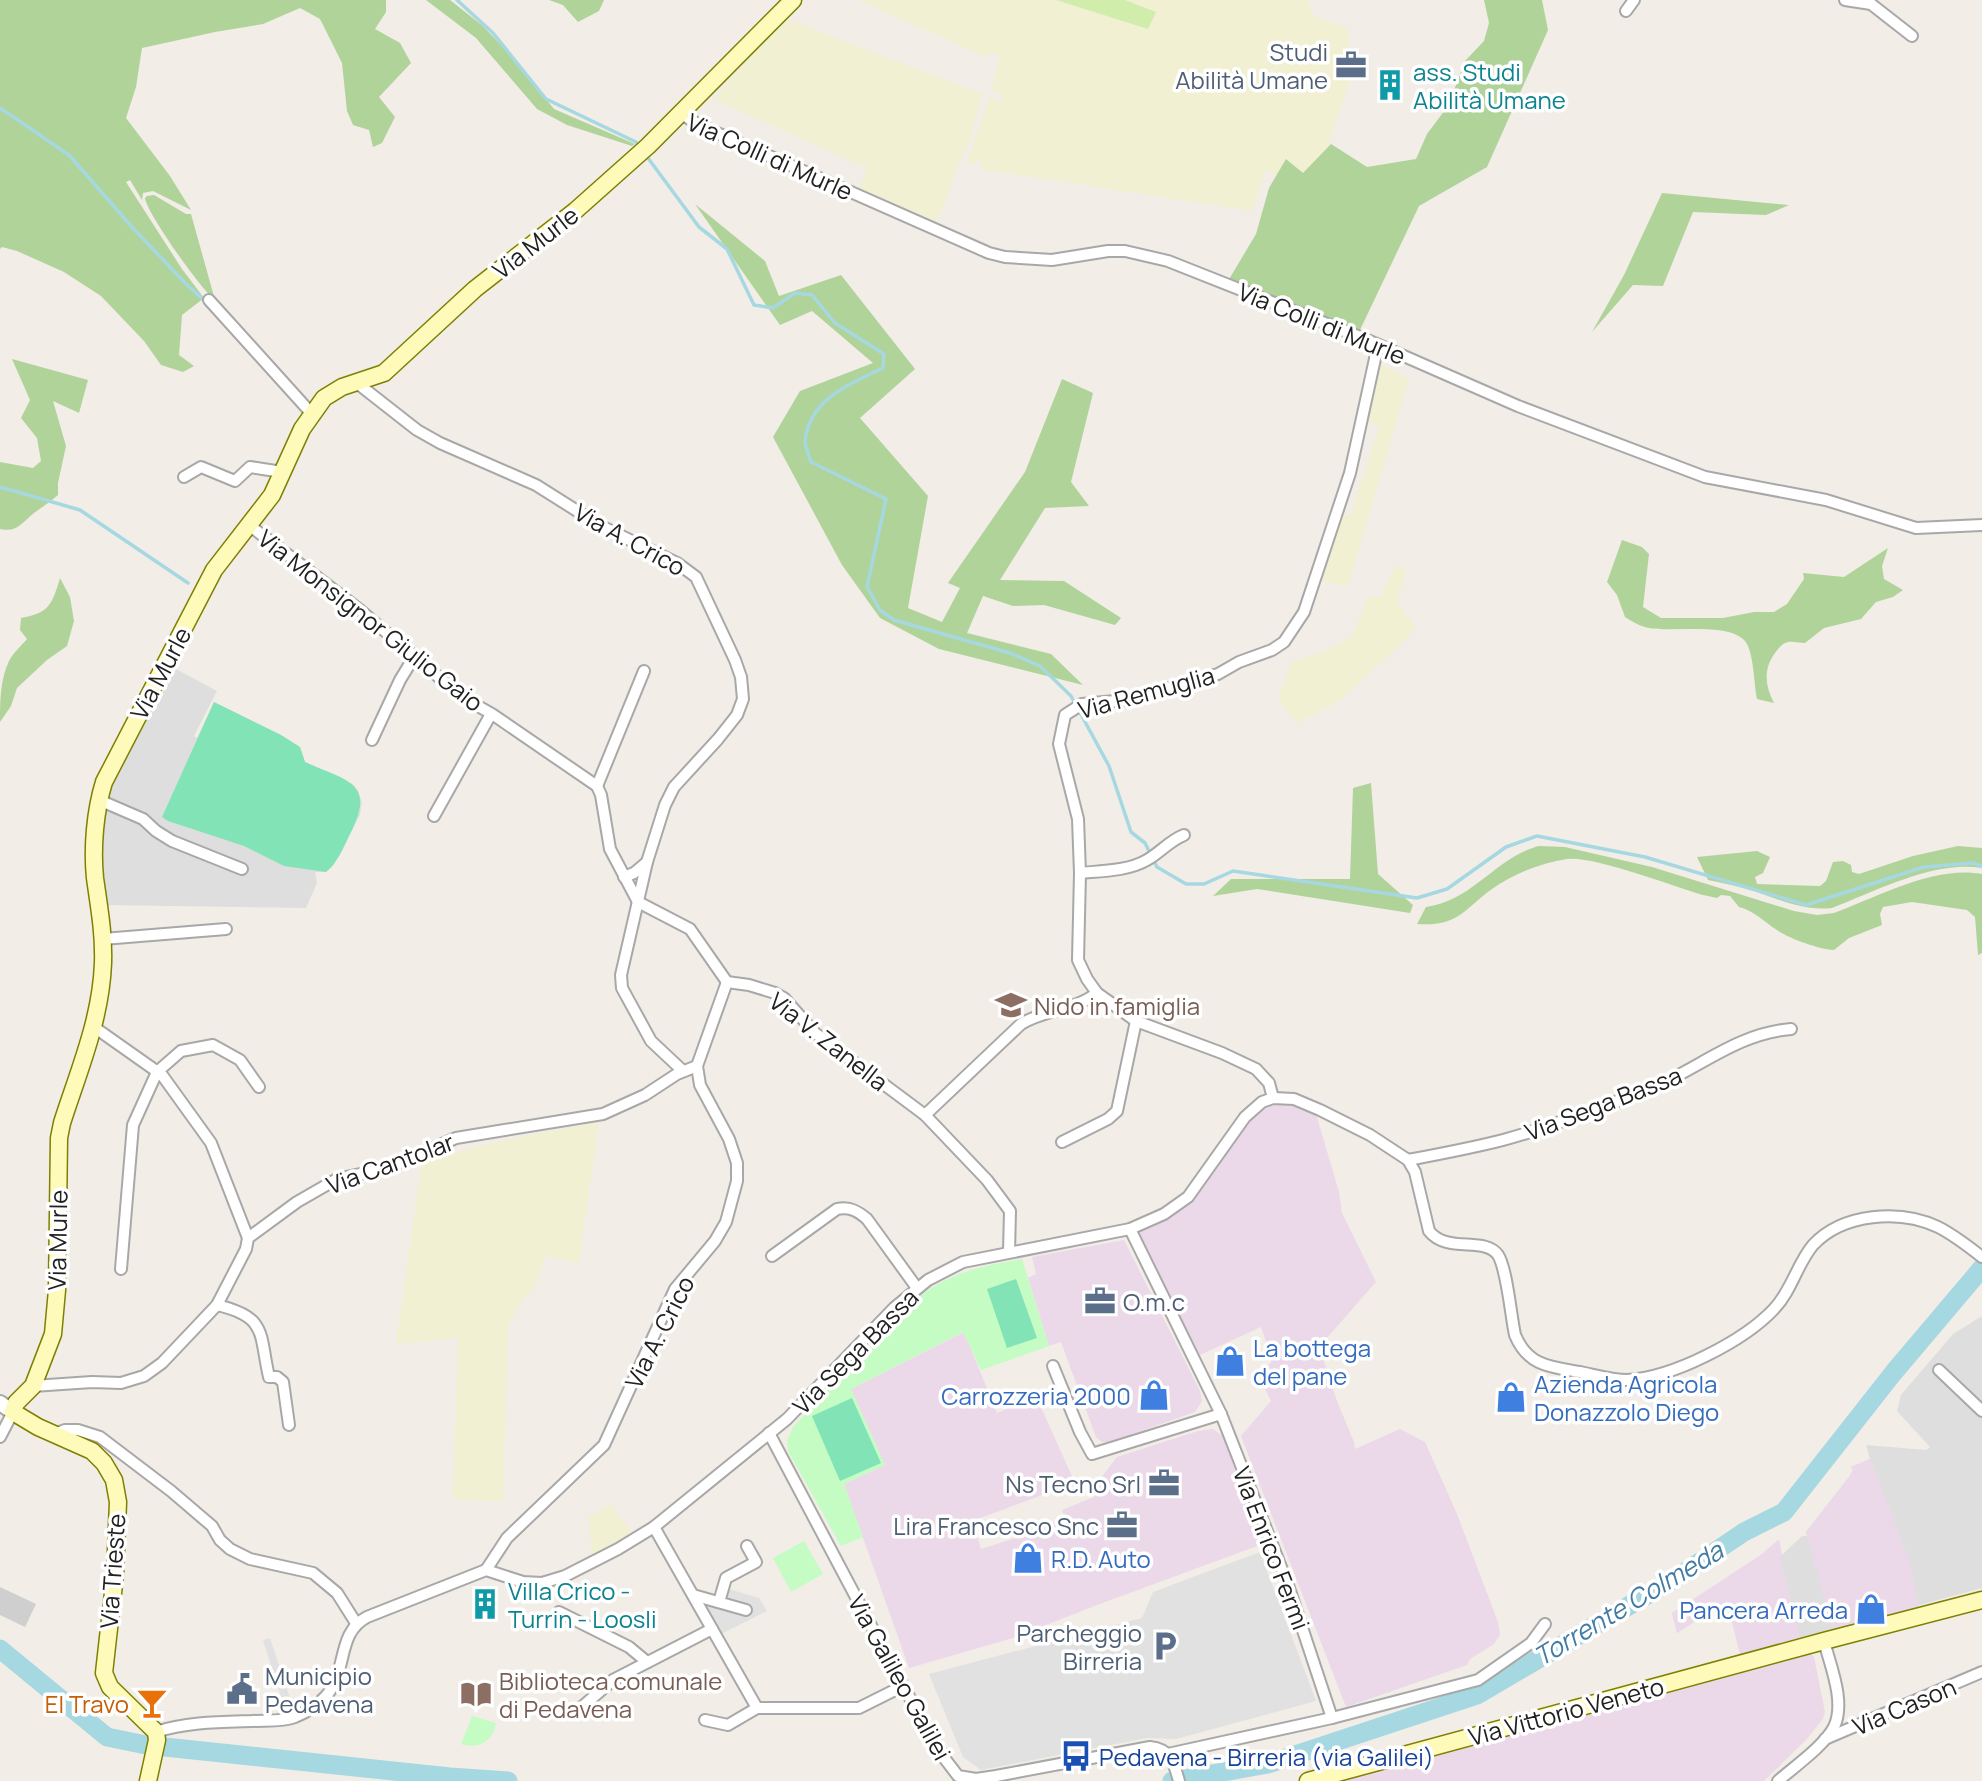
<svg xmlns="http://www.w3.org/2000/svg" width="1982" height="1781" viewBox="0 0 1982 1781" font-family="Manrope,sans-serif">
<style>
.residential{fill:#dfdede}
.industrial{fill:#ebd9e9}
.religious{fill:#cfcfcf}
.farmland{fill:#f1f0d2}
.grass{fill:#d1edac}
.forest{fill:#b0d39a}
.park{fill:#c4fcc4}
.pitch{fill:#82e3b6}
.parking{fill:#e1e1e1}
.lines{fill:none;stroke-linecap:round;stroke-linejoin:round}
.stream{stroke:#a6d8e1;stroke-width:3.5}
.river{stroke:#a6d8e1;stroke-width:19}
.minor-casing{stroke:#a8a8a8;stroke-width:14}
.tertiary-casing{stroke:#a8a8a8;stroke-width:18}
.secondary-casing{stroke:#7d8000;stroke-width:19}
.minor{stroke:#fff;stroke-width:10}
.tertiary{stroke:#fff;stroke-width:14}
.secondary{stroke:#fdfaba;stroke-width:16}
.labels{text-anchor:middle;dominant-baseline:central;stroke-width:7;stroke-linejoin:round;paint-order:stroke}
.service-label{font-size:24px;fill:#4e5e75;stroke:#fff;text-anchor:end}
.culture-label{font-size:24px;fill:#0d838f;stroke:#fff;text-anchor:start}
.street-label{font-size:24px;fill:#212121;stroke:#fff}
.education-label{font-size:24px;fill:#785e54;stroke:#fff;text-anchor:start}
.shop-label{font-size:24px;fill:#366cbe;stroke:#fff;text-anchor:start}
.food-label{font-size:24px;fill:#c56008;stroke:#fff;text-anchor:end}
.transit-label{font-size:24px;fill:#164399;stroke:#fff;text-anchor:start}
.water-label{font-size:26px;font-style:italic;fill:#427ca6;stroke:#fff}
</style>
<rect width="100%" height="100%" fill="#f2ede7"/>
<g class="residential">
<path d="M163,662L217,691L194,736L197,738L214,702L281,735L300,747L305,762L353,784L358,791L362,802L360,815L333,866L326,872H315L317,883L306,908L103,905L93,821Z"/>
<path d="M1982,1316V1588L1740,1654L1727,1601L1677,1633L1672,1613L1779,1549L1782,1555L1802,1536H1807L1806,1532L1849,1477L1853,1470L1851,1467L1870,1459L1866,1445L1926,1450L1930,1447L1897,1411L1901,1395L1953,1334Z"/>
</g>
<g class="industrial">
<path d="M1286,1104L1316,1114L1339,1192L1342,1213L1376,1282L1319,1347L1337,1401L1354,1442L1355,1449L1400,1429L1425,1442L1457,1514L1498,1622L1500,1635L1494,1644L1470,1659L1467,1665L1346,1707L1241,1436L1271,1401L1256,1370L1271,1363L1269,1354L1270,1353L1261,1327L1200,1355L1139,1236L1140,1229L1175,1211L1255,1114L1271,1106Z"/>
<path d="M1124,1240L1200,1391L1202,1401L1195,1412L1110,1442H1102L1096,1437L1061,1342L1049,1346L1028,1278L1036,1274L1032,1257Z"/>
<path d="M964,1332L997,1413L1036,1396L1075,1483L972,1521L981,1549L1031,1533L1065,1519L1062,1510L1094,1497V1487L1117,1457L1198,1431L1213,1429L1224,1437L1260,1545L1097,1605L1013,1638L909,1668L844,1484L885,1465L851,1389Z"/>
<path d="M1870,1459L1909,1559L1919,1607L1836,1629L1832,1627L1806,1532L1849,1477L1853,1470L1851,1467Z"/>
<path d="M1779,1539L1782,1555L1780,1557L1800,1638L1740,1654L1727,1601L1677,1633L1672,1613L1762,1554Z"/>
<path d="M1808,1652L1814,1657L1825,1712L1823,1719L1806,1740L1764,1781H1327Z"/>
</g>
<path class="religious" d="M0,1587L36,1604L25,1627L0,1615Z"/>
<g class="farmland">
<path d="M858,0H1055L1148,29L1156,12L1125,0H1309L1312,15L1348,29L1350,82L1328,145L1331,144L1303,173L1286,160L1277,175L1265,171L1252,211L981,169L982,161L976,160L975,165L967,163L989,97L1002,101L1003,98L1001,94L991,91L1000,56L990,52L988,58Z"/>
<path d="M785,18L982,94L970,140L956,169L945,203L933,227L857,194L867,168L713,99Z"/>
<path d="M1378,363L1409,379L1348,586L1317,580L1340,514L1351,515L1379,427L1366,421Z"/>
<path d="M1396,565L1406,570L1397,603L1416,627L1403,642L1338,702L1297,723L1278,699L1291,662L1323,652L1352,636L1370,595L1380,598Z"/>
<path d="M599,1122L579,1263L545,1256L535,1287L522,1301L508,1326L503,1502L453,1499L458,1338L396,1344L422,1161L505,1140Z"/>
<path d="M611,1504L633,1534L593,1555L588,1518Z"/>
</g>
<path class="grass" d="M1056,0H1125L1156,12L1148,29Z"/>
<g class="forest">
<path d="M0,0H386V12L375,29L400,43L411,63L379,97L395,117L382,143L373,147L369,130L353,125L347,111L342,63L320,19L300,8L263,24L215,32L142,48L136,87L126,118L170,176L191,210L153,191L143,193L142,200L130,180L126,182L182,269L204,298L182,315L179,355L194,366L183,372L161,365L144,341L101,296L64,272L17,251L2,247L0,249Z"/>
<path d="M426,0H450L483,26L503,47L554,109L635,144L632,146L567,125L537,109L476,38Z"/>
<path d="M549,0H604L599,11L578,22L563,5Z"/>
<path d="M1484,0H1542L1548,30L1487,167L1419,206L1359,332L1228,281L1256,234L1269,188L1286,159L1303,173L1331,144L1367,167L1416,159L1427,134L1448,106L1465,61L1484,41L1489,23Z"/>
<path d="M1662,193L1789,205L1766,215L1693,212L1663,286L1633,285L1592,332L1624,275Z"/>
<path d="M154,195L186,214H191L215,300C202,291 146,212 145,198L147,196Z"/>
<path d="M695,204L765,261L779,296L841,275L915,369L860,418L928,496L908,608L942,622L960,588L948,583L1025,472L1062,379L1093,393L1071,482L1089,506L1045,508L1000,580L1064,581L1121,618L1115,625L1044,605L1013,606L983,596L967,633L1051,654L1083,685L939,649L880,618L842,565L773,437L800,391L873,363L812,311L780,325Z"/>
<path d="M12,359L88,380L79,413L53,401L66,446L58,483V495C50,502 42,507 34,513C22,522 18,533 0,529V462L33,468L41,461L37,438L21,418L30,400Z"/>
<path d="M1622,540L1642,547L1649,554L1643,607L1661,618H1723L1754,612H1774L1787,604L1804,579L1803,573L1844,577L1888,548L1882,566L1884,579L1903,590L1893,597L1876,602L1861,619L1824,628L1805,643C1800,643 1793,641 1788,642C1782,643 1778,649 1775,653C1763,669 1765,686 1774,703L1757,699C1754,685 1754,652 1745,641C1727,621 1670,634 1645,627C1638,625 1631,621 1625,617L1617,595L1607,582Z"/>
<path d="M60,578L70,597L74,621L67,646L47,660L17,688L11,706L0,722C0,702 0,680 9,661C13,653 21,646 27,639L20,630L21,618C49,613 52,605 60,578Z"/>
<path d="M1371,783L1378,874L1413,905L1410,913L1257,889L1213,896L1231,879H1350L1353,788Z"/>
<path d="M1539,846L1565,847L1652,867L1794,911L1817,915L1834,913C1877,897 1935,865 1982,874V953L1978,955L1975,917L1967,910L1912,902L1883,907L1880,914L1882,925L1849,938L1834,950C1819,949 1790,939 1777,930C1764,922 1755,911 1739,907L1730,896L1721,895L1717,898L1703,895C1672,886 1595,856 1567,859C1541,863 1513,874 1492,889C1463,910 1458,927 1417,924L1426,907C1474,900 1496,857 1539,846Z"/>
<path d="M1958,846L1982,848V868C1934,860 1876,891 1832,908C1805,911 1782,901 1757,892C1741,887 1724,883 1708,880L1697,857L1757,851L1770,857L1763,873L1755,877L1757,884L1820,886L1826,881L1833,862L1843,861L1851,865L1852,872L1859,874L1913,856Z"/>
</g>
<g class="park">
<path d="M1022,1259L1049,1346L981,1370L963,1332L851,1389L885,1465L844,1484L863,1537L841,1546L788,1451L787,1441L793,1427L917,1298C954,1271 979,1267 1022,1259Z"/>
<path d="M804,1541L823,1574L791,1592L773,1558Z"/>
<path d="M472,1716L496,1723C493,1741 479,1750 461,1744Z"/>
</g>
<g class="pitch">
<path d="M214,702L281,735L300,747L305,762C349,782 377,782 349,836C343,849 337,863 326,872L284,866L244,846L168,821L162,817Z"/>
<path d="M1016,1279L1037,1338L1007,1348L987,1289Z"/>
<path d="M852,1398L881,1463L840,1481L812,1416Z"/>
</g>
<g class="parking">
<path d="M1260,1552L1316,1701L1176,1739L1147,1738L981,1770L963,1757L929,1674L1142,1618L1153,1592Z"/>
<path d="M729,1589L759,1598L767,1611L721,1634L704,1603Z"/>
<path d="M270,1638L293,1707L285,1709L263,1640Z"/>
</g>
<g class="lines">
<g class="stream">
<path d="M457,0L493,33L546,99L636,142L641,148"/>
<path d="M0,108L69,155L131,226L186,284L206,302"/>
<path d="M645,154L699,227L727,249L754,305L773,308L795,293L812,295L835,323L884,354L883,368C850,384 810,398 805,441C805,447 809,456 811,462L886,499L867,587L880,610L894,620L1010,653L1040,666L1071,696L1109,766L1131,832L1145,843L1157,867L1186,884H1204L1233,871L1417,898L1447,889L1506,847L1537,836L1645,857L1806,905L1924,867L1972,863L1982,866"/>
<path d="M0,487L80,510L188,583"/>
</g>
<g class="river">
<path d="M0,1649L107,1737L146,1745L450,1777L508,1781"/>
<path d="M1172,1781L1268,1764L1477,1695L1676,1578L1744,1532L1784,1512L1894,1372L1982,1268"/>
</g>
<defs>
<g id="minor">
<path d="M1845,0L1871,4L1912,36"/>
<path d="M1626,11L1634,0"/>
<path d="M678,117L682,114L699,125L989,253L1005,257L1052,260L1108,251H1125L1168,261L1365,339L1518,406L1705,477L1826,500L1916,528L1982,525"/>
<path d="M209,300L312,414"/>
<path d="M357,383L417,430L440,443L536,485L601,526L677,563L696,577L735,660L741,677L743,699L737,715L718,739L674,787L665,805L647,862"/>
<path d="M184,477L201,467L235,481L250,467L282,472"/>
<path d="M249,525L360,610L462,697L492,714L597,786L601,795L610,849L638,902"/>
<path d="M372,740L400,680L414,657"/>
<path d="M597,786L644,671"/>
<path d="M99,800L143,819L156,831L172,841L242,869"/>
<path d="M434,816L491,714"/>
<path d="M1080,873C1102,871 1128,871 1147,860C1161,852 1169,841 1184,835"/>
<path d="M624,877L634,873L647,862L621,975L622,988L651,1041L683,1071"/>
<path d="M638,902L690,929L727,982"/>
<path d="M103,939L226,929"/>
<path d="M727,982L749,985L775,993L784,998L815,1033L925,1115L987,1180L1010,1211L1009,1252"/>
<path d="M94,1027L162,1075L211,1143L248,1238"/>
<path d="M1273,1098L1269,1083L1256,1069L1222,1053L1136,1021L1097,993L1087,979L1078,960L1080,873L1078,819L1059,744L1065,715L1082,704L1126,700L1218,674L1239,662L1272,650L1284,642L1304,612L1350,473L1378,345"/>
<path d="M925,1115L1021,1024C1045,1009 1074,1011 1097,993"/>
<path d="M1062,1142L1108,1119L1117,1111L1136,1021"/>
<path d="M1408,1160C1440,1154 1472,1148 1503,1140C1548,1128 1600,1108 1644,1091C1696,1072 1733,1034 1791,1029"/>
<path d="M1130,1229L1221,1414L1288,1585L1332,1718"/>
<path d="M772,1256L837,1209C849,1206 858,1211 867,1219L917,1288"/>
<path d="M121,1269L133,1125L157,1072L181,1051L213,1045L240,1060L259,1087"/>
<path d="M217,1305C268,1317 259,1334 269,1377H277L283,1382L289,1425"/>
<path d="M1053,1366L1080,1432L1092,1454L1221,1414"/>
<path d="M1939,1370L1982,1411"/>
<path d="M33,1386L92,1382L121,1383L144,1376L162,1363L217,1305L246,1249L248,1238L297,1202L337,1179L388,1168L456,1138L603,1114L645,1095L677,1074L697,1066"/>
<path d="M769,1433L903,1686L945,1759L958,1776L976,1779L996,1776L1150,1747C1171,1749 1174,1763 1179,1781"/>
<path d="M55,1434L65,1430H78L100,1437L171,1491L212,1526L220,1540L230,1549L250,1559L313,1573L337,1593L356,1623"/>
<path d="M0,1437L13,1412"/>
<path d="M654,1527L757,1708H859L903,1686"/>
<path d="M486,1570L507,1538L604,1445L675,1289L715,1241L726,1222L737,1181V1163L729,1139L700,1085L697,1066L727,982"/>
<path d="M693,1595L746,1610"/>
<path d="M719,1602L726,1578L756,1562L747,1546"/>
<path d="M559,1612L629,1647L647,1662"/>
<path d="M583,1706L613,1680L712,1629"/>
<path d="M705,1720L728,1725L757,1708"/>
<path d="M156,1732C186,1722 221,1722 252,1721C266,1720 282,1722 295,1717C307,1712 318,1705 326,1696C348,1672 336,1633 367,1617L486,1570L523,1582L542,1583L565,1576L618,1549L654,1527L787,1419L894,1308L928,1280L963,1262L1130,1229L1164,1214L1188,1197L1245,1117L1262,1102L1273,1098L1294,1099L1320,1110L1370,1135L1408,1160L1415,1172L1429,1231C1447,1254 1485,1236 1498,1255C1507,1269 1511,1317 1515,1335C1528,1366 1550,1367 1580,1372C1595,1375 1612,1380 1627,1380C1672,1378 1744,1341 1774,1309C1792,1290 1797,1264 1813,1245C1843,1213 1900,1209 1938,1227C1954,1235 1968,1246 1982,1257"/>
<path d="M1825,1739L1982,1672"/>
<path d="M1168,1754L1332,1718L1478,1680L1531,1643L1545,1624"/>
<path d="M1778,1781C1795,1766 1824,1746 1834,1727C1846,1702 1830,1665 1824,1641"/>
</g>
<path id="tertiary" d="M0,1403L13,1412"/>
<g id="secondary">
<path d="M148,1781L157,1740L156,1732L110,1687L104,1673L115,1575L118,1502L114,1480L104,1463L92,1451L38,1427L13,1412L16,1403L33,1386L53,1334L57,1290L59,1138L62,1123C79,1070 101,1019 103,963C104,933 99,907 95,878C92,848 95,811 104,782L214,570L272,495L302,429L324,398L342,387L384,373L475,289L575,211L648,146L793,0"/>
<path d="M1308,1781L1824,1641L1982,1600"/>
</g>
</defs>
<use href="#minor" class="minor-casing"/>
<use href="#tertiary" class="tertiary-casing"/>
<use href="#secondary" class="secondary-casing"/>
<use href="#minor" class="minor"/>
<use href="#tertiary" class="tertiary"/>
<use href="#secondary" class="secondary"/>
</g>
<defs>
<symbol id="office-bare" viewBox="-9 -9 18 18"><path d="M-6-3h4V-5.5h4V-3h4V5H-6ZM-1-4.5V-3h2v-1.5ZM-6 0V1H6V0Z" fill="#5c6f8a" stroke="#fff" stroke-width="2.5" paint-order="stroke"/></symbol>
<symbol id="building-bare" viewBox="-9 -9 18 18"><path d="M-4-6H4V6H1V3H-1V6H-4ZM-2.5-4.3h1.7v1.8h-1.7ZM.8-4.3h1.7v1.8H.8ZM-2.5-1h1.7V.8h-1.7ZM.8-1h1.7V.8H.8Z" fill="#0f9aa8" stroke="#fff" stroke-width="2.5" paint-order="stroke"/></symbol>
<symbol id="school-bare" viewBox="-9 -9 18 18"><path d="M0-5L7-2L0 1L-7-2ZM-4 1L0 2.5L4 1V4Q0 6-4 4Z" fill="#8d6e63" stroke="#fff" stroke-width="2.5" paint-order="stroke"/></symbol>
<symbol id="shop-bare" viewBox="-9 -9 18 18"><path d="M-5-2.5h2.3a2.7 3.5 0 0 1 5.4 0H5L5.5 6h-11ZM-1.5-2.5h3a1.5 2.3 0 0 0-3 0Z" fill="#3f7fe0" stroke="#fff" stroke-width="2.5" paint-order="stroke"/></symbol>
<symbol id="parking-bare" viewBox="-9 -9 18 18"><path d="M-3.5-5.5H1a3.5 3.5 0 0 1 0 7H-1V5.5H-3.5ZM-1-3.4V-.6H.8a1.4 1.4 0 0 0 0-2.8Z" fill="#5c6f8a" stroke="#fff" stroke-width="2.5" paint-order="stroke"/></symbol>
<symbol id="civic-bare" viewBox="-9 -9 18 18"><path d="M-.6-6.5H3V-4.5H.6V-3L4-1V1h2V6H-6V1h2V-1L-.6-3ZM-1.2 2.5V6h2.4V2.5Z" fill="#5c6f8a" stroke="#fff" stroke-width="2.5" paint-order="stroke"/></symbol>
<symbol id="library-bare" viewBox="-9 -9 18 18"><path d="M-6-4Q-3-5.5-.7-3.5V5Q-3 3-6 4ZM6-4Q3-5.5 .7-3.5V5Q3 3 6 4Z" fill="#8d6e63" stroke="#fff" stroke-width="2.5" paint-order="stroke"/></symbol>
<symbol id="bar-bare" viewBox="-9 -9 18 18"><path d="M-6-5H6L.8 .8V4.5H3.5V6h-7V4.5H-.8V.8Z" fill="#e8710a" stroke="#fff" stroke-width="2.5" paint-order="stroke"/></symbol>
<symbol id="bus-bare" viewBox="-9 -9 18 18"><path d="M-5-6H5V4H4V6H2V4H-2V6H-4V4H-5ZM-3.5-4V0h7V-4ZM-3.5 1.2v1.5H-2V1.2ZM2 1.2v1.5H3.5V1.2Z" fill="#1a4fb4" stroke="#fff" stroke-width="2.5" paint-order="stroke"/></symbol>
</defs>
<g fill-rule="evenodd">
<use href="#office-bare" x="1329" y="43" width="44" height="44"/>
<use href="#building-bare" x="1368" y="63" width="44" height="44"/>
<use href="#school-bare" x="989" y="983" width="44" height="44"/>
<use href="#office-bare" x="1078" y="1279" width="44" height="44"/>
<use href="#shop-bare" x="1208" y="1339" width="44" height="44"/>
<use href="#shop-bare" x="1132" y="1373" width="44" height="44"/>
<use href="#shop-bare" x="1489" y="1375" width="44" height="44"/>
<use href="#office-bare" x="1142" y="1461" width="44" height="44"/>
<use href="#office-bare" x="1100" y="1503" width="44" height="44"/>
<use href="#shop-bare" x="1006" y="1536" width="44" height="44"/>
<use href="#building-bare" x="463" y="1582" width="44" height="44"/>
<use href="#shop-bare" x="1849" y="1587" width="44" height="44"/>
<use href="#parking-bare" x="1143" y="1624" width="44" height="44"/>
<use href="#civic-bare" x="220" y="1667" width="44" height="44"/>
<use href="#library-bare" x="454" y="1672" width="44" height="44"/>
<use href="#bar-bare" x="130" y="1681" width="44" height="44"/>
<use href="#bus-bare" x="1054" y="1734" width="44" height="44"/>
</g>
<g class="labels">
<g class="service-label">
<text x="1328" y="51">Studi<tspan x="1328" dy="28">Abilità Umane</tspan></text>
<text x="1123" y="1301" text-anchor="start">O.m.c</text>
<text x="1141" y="1483">Ns Tecno Srl</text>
<text x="1099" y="1525">Lira Francesco Snc</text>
<text x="1142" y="1632">Parcheggio<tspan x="1142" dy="28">Birreria</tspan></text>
<text x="265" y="1675" text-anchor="start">Municipio<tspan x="265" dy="28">Pedavena</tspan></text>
</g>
<g class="culture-label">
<text x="1413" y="71">ass. Studi<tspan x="1413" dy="28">Abilità Umane</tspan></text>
<text x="508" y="1590">Villa Crico -<tspan x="508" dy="28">Turrin - Loosli</tspan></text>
</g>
<g class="street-label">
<text transform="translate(770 156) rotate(24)">Via Colli di Murle</text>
<text transform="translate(535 242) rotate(-38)">Via Murle</text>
<text transform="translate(1322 323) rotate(22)">Via Colli di Murle</text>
<text transform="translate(630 539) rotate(29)">Via A. Crico</text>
<text transform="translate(371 620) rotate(38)">Via Monsignor Giulio Gaio</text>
<text transform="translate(160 673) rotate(-62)">Via Murle</text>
<text transform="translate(1146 692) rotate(-15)">Via Remuglia</text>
<text transform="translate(829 1041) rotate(38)">Via V. Zanella</text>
<text transform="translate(1603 1103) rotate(-21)">Via Sega Bassa</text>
<text transform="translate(390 1163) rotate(-20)">Via Cantolar</text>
<text transform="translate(57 1240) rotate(-89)">Via Murle</text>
<text transform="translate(659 1332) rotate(-63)">Via A. Crico</text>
<text transform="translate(855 1351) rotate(-45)">Via Sega Bassa</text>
<text transform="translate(1272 1548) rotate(69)">Via Enrico Fermi</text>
<text transform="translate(112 1571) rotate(-86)">Via Trieste</text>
<text transform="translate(900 1677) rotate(61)">Via Galileo Galilei</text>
<text transform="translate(1904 1706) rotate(-23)">Via Cason</text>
<text transform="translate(1566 1711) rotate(-15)">Via Vittorio Veneto</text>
</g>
<g class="education-label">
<text x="1034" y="1005">Nido in famiglia</text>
<text x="499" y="1680">Biblioteca comunale<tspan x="499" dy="28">di Pedavena</tspan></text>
</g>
<g class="shop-label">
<text x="1253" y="1347">La bottega<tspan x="1253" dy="28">del pane</tspan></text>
<text x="1534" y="1383">Azienda Agricola<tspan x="1534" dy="28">Donazzolo Diego</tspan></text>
<text x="1131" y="1395" text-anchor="end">Carrozzeria 2000</text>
<text x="1051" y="1558">R.D. Auto</text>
<text x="1848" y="1609" text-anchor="end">Pancera Arreda</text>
</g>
<g class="food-label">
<text x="129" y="1703">El Travo</text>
</g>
<g class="transit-label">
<text x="1099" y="1756">Pedavena - Birreria (via Galilei)</text>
</g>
<g class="water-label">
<text transform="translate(1628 1603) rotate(-31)">Torrente Colmeda</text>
</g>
</g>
</svg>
